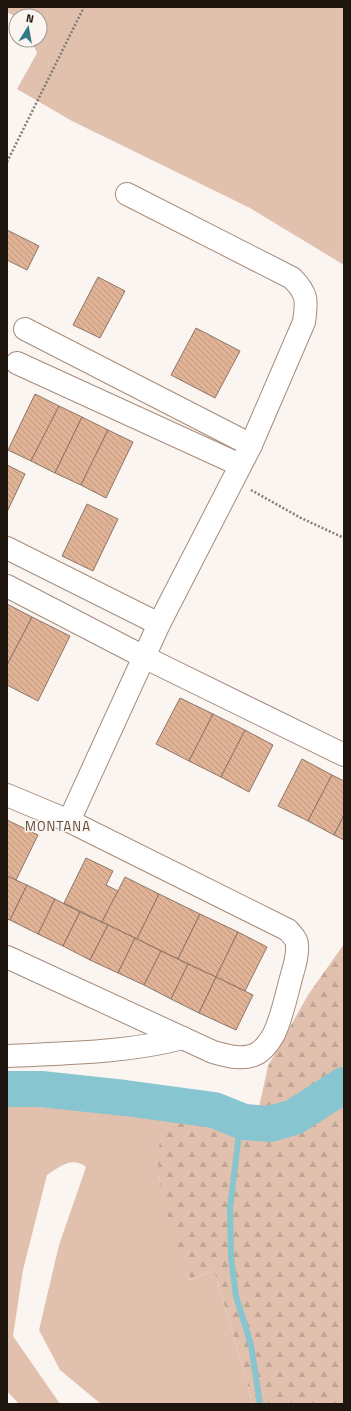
<svg xmlns="http://www.w3.org/2000/svg" width="351" height="1411" viewBox="0 0 351 1411" font-family="'Titillium Web',sans-serif">
<style>
.green{fill:#e1c1ae}
.forest{fill:url(#forest-firs)}
.lines{fill:none;stroke-linecap:round;stroke-linejoin:round}
.stream{stroke:#87c5d0;stroke-width:6}
.river{stroke:#87c5d0;stroke-width:36}
.building{fill:url(#building-back-hatch);stroke:#8e7566}
.minor-casing{stroke:#a58b7b;stroke-width:24}
.path{stroke:#827a75;stroke-width:2.5;stroke-dasharray:2 2;stroke-linecap:butt}
.minor{stroke:#fff;stroke-width:22}
.labels{text-anchor:middle;dominant-baseline:central;stroke-width:3;stroke-linejoin:round;paint-order:stroke}
.neighbourhood-label{font-size:13px;letter-spacing:1px;fill:#61493b;stroke:#fbf5f1}
</style>
<defs>
<pattern id="forest-firs" width="22" height="20" patternUnits="userSpaceOnUse"><rect width="22" height="20" fill="#e1c1ae"/><path d="M5 1l3.5 6h-7zM16 11l3.5 6h-7z" fill="#c1a594"/></pattern>
<pattern id="building-back-hatch" width="6" height="6" patternUnits="userSpaceOnUse"><rect width="6" height="6" fill="#e0b296"/><path d="M-1 5l2 2M0 0l6 6M5-1l2 2" fill="none" stroke="#c09880"/></pattern>
</defs>
<rect width="100%" height="100%" fill="#fbf5f1"/>
<g class="green">
<path d="M7,7H344V265L250,208L72,121L17,89L37,53L31,40H40V16L16,17L7,12Z"/>
<path d="M7,1101L105,1106L174,1115L159,1144V1176L166,1208L189,1280L214,1271L247,1381L252,1404H101L60,1370L39,1330L59,1245L86,1167C71,1156 60,1167 47,1175L23,1270L13,1336L60,1404H19L7,1391Z"/>
</g>
<path class="forest" d="M344,944V1404H252L247,1381L214,1271L189,1280C176,1243 153,1185 159,1145C161,1137 170,1123 174,1115L257,1116L268,1066L308,995Z"/>
<g class="lines">
<path class="stream" d="M244,1122L239,1134L230,1208L231,1257L236,1296L251,1345L260,1404"/>
<path class="river" d="M7,1089H41L125,1098L214,1110L244,1122L270,1124L294,1117L344,1085"/>
</g>
<g class="building">
<path d="M7,230L39,246L27,270L7,260Z"/>
<path d="M98,277L125,291L100,338L73,325Z"/>
<path d="M196,328L240,351L215,398L171,375Z"/>
<path d="M35,394L59,406L31,461L8,450Z"/>
<path d="M59,406L82,417L55,473L31,461Z"/>
<path d="M82,417L108,430L81,485L55,473Z"/>
<path d="M108,430L133,442L106,498L81,485Z"/>
<path d="M7,465L25,474L7,512Z"/>
<path d="M87,504L118,519L93,571L62,556Z"/>
<path d="M7,604L32,617L7,665Z"/>
<path d="M32,617L70,636L38,701L7,685V665Z"/>
<path d="M180,698L213,714L189,761L156,744Z"/>
<path d="M213,714L245,730L221,777L189,761Z"/>
<path d="M245,730L273,745L249,792L221,777Z"/>
<path d="M302,759L332,775L308,821L278,806Z"/>
<path d="M332,775L344,781V815L334,835L308,821Z"/>
<path d="M344,815V840L334,835Z"/>
<path d="M7,820L38,835L16,880L7,876Z"/>
<path d="M86,858L113,871L106,885L118,891L102,922L64,903Z"/>
<path d="M7,876L27,885L10,920L7,919Z"/>
<path d="M125,877L159,894L137,939L102,922Z"/>
<path d="M27,885L55,899L38,934L10,920Z"/>
<path d="M159,894L200,914L178,959L137,939Z"/>
<path d="M55,899L80,912L63,946L38,934Z"/>
<path d="M80,912L108,925L90,960L63,946Z"/>
<path d="M200,914L238,932L216,977L178,959Z"/>
<path d="M108,925L135,938L118,973L90,960Z"/>
<path d="M238,932L267,947L245,991L216,977Z"/>
<path d="M135,938L161,951L144,985L118,973Z"/>
<path d="M161,951L188,964L171,999L144,985Z"/>
<path d="M188,964L216,977L199,1013L171,999Z"/>
<path d="M216,977L253,995L236,1030L199,1013Z"/>
</g>
<g class="lines">
<defs>
<g id="minor">
<path d="M25,329L251,445"/>
<path d="M17,363L240,465"/>
<path d="M7,548L159,624"/>
<path d="M7,586L144,657L344,755"/>
<path d="M7,795L69,821L288,930C292,935 297,939 297,945C298,956 294,968 291,978C286,997 282,1017 274,1034C270,1041 264,1049 258,1053C244,1061 227,1056 213,1052L7,957"/>
<path d="M69,821L159,624L251,445L304,322C307,301 308,294 292,278L127,194"/>
<path d="M7,1056C67,1053 125,1053 183,1038"/>
</g>
</defs>
<use href="#minor" class="minor-casing"/>
<g class="path">
<path d="M7,162L84,7"/>
<path d="M251,490L301,518L344,538"/>
</g>
<use href="#minor" class="minor"/>
</g>
<g class="labels">
<g class="neighbourhood-label">
<text x="58" y="826">MONTANA</text>
</g>
</g>
<rect width="351" height="1411" fill="none" stroke="#1f150f" stroke-width="16"/>
<g transform="translate(28 28) rotate(11)"><circle r="19" fill="#fbf5f1" stroke="#a39b97"/>
<path d="M0-3L7 15L0 10L-7 15Z" fill="#347a86"/>
<text y="-6" font-size="11" font-weight="bold" text-anchor="middle" fill="#1f150f">N</text>
</g>
</svg>
